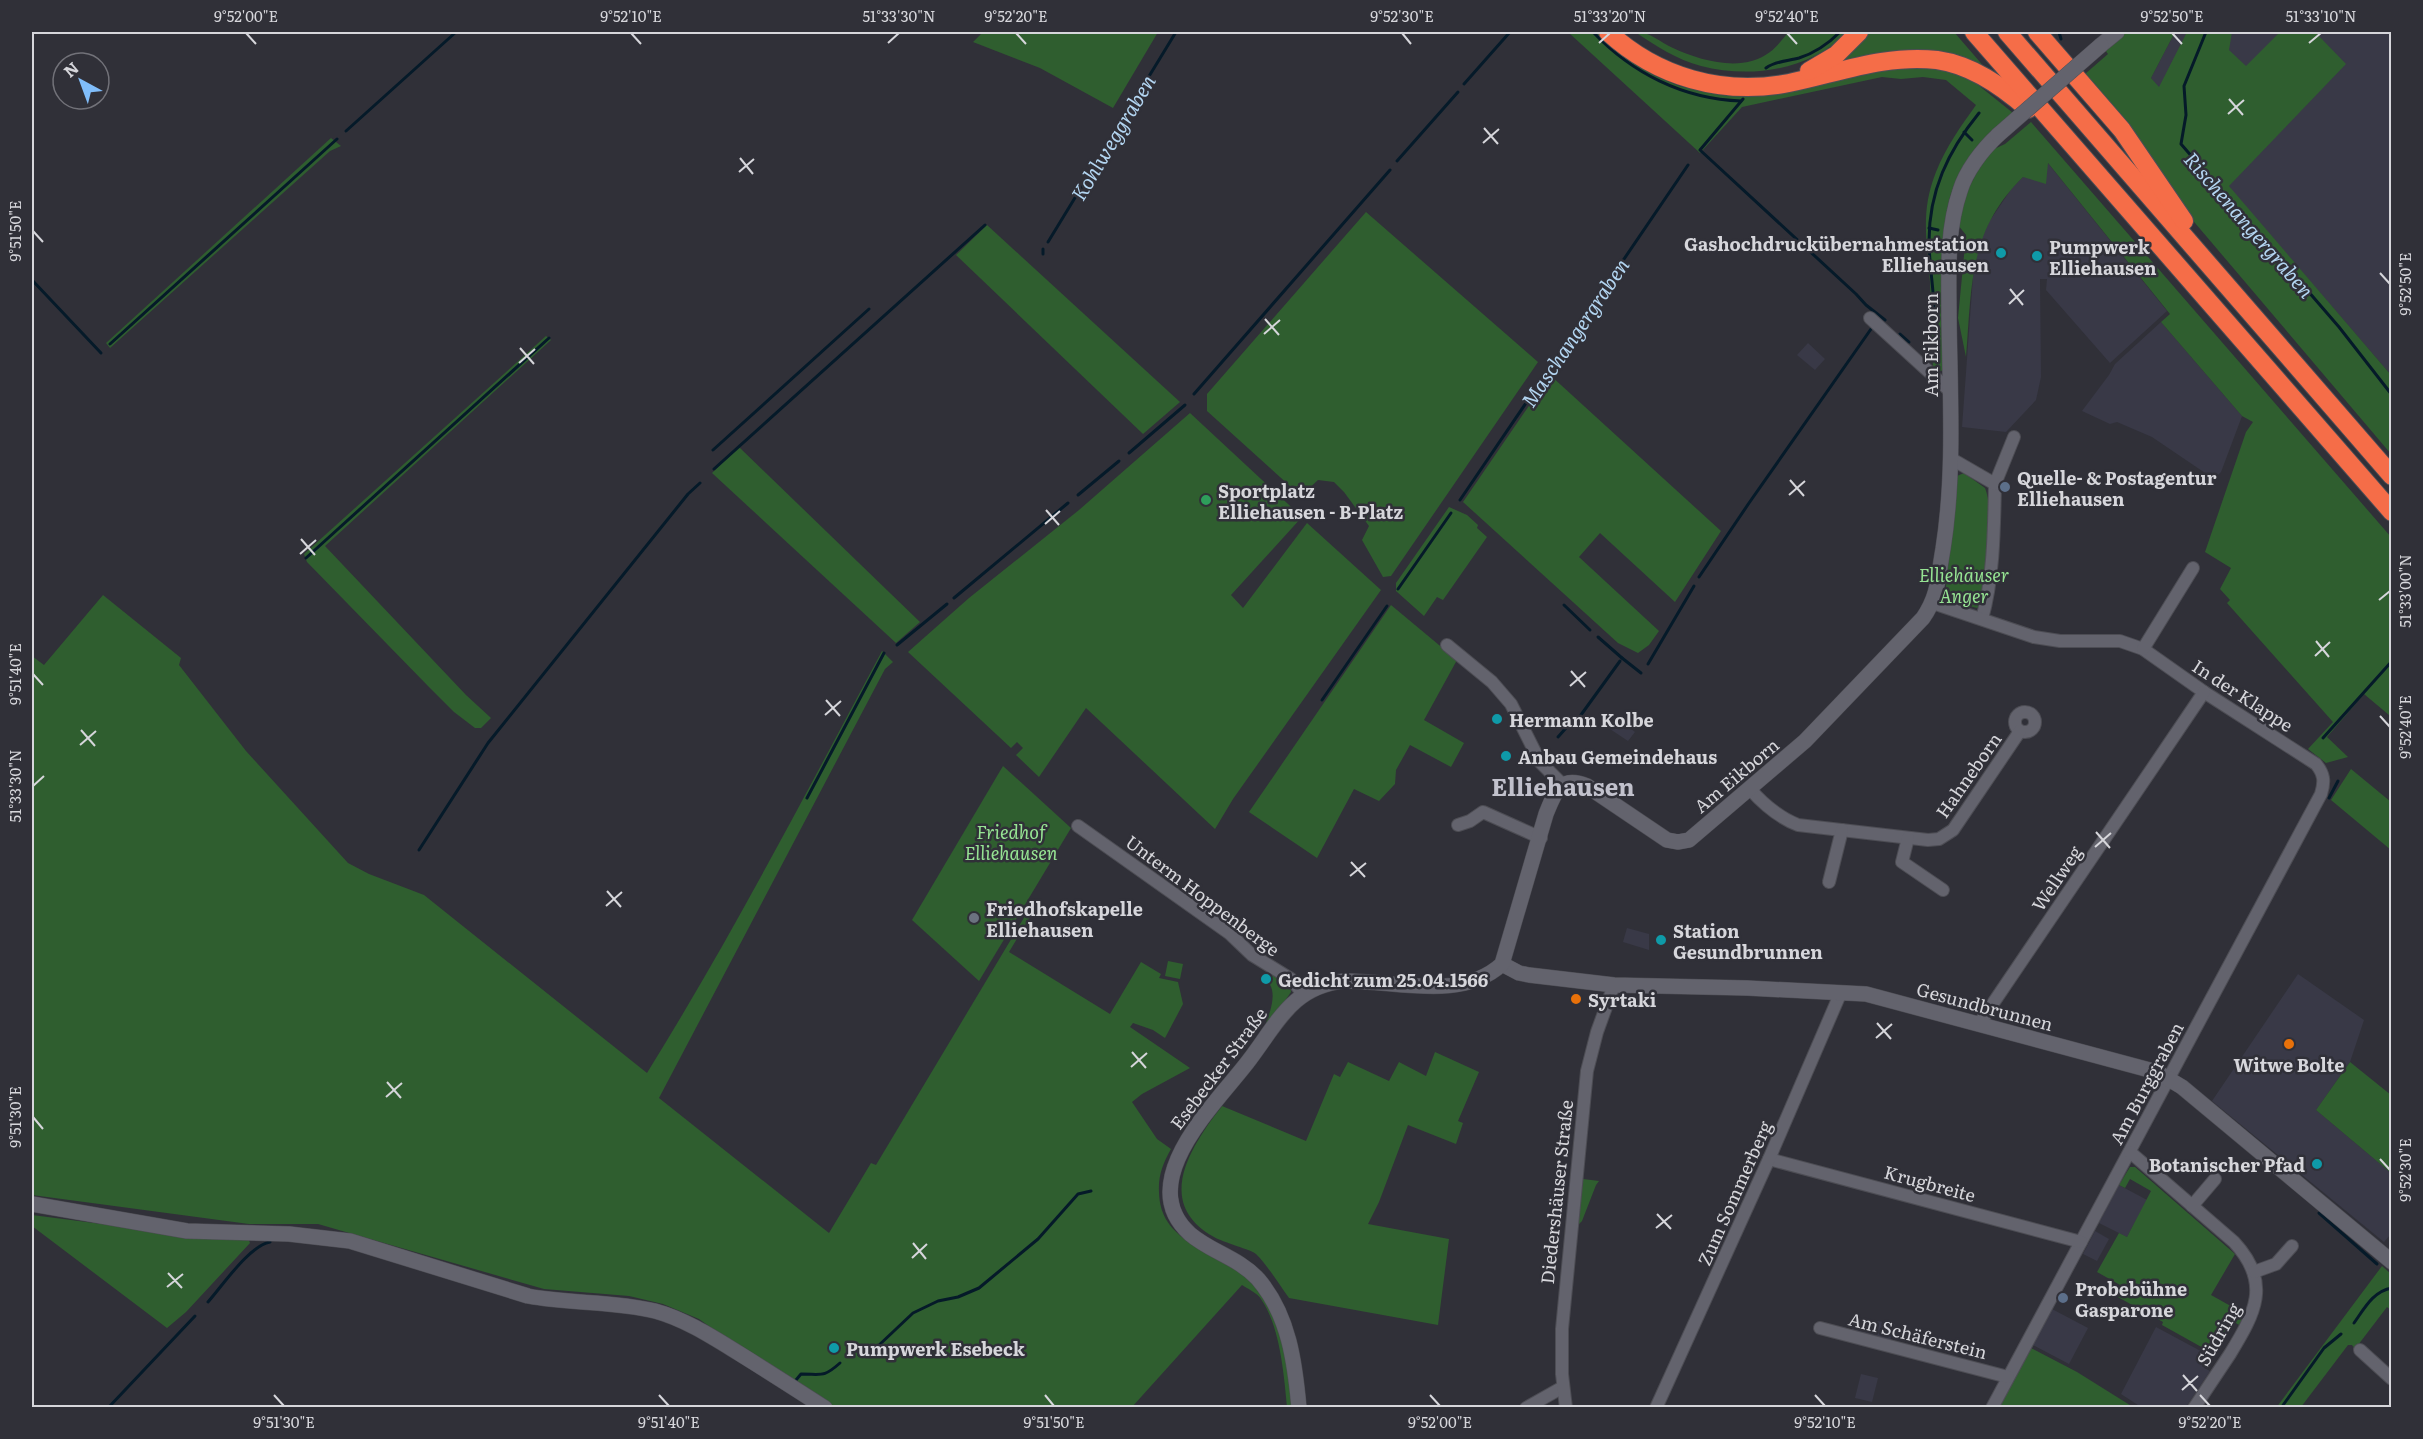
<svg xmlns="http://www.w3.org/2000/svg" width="2423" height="1439" viewBox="0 0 2423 1439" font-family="Literata,serif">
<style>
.built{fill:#393947}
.green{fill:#2f5e2f}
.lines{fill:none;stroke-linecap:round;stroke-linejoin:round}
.stream{stroke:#051a29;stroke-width:3}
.minor-casing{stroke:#4d4d54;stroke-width:14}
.tertiary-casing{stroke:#4d4d54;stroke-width:16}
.motorway-casing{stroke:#4d4d54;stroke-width:20}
.minor{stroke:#63636d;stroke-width:12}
.tertiary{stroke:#63636d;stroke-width:15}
.motorway{stroke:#f56d48;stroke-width:18}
.tertiary-bridge-casing{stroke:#4d4d54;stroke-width:16;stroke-linecap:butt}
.tertiary-bridge{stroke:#63636d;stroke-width:15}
.ticks{fill:none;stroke:#d6d6db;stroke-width:2}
.culture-dot{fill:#0f9aa8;stroke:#303038;stroke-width:2}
.service-dot{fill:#5c6f8a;stroke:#303038;stroke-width:2}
.leisure-dot{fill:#2e9e5b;stroke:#303038;stroke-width:2}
.worship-dot{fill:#6b7280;stroke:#303038;stroke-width:2}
.food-dot{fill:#e8710a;stroke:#303038;stroke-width:2}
.labels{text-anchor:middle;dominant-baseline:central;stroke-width:5;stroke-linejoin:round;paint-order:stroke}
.poi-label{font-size:18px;font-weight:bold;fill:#d6d6db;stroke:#303038;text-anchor:start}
.street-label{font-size:18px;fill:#d6d6db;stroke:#303038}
.park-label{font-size:18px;font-style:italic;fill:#96e493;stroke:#303038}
.water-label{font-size:20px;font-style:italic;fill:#b3d5f1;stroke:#303038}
.district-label{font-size:24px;font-weight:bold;fill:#c1c1cc;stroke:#303038}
.neatline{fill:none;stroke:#d6d6db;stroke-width:2}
.ticks-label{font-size:15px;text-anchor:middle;fill:#d6d6db}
</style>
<rect width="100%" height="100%" fill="#303038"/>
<g class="built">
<path d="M2175,32H2391V375L2232,191L2191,131L2151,78Z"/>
<path d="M2047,162L2167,311L2110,363L2046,290L2047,279H2040L2041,377L2036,400L2006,432L1962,427L1973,277L1979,243L1989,222L2012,188L2023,177Z"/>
<path d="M2161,322L2242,416L2221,472L2214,479L2152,437L2117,422L2110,424L2082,411L2109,375L2115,364Z"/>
<path d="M1808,343L1825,359L1815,370L1797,355Z"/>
<path d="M1621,721L1635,732L1628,741L1610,729H1613Z"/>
<path d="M1627,928L1649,934V950L1623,942Z"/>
<path d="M2298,974L2364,1020L2350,1062L2316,1110L2391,1173V1234L2384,1242L2212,1101Z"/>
<path d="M2119,1185L2147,1200L2127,1237L2099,1223Z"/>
<path d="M2095,1231L2109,1239L2097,1261L2083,1254Z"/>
<path d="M2052,1309L2088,1328L2069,1364L2033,1345Z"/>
<path d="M1866,1319L1895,1324L1890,1341L1851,1331L1853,1323L1864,1326Z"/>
<path d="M2156,1327L2210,1356L2204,1368L2210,1371L2186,1407H2141L2121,1394Z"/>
<path d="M1861,1374L1878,1378L1872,1402L1855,1398Z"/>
</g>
<g class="green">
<path d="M983,32H1158L1113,108L1040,68L973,42Z"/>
<path d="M1568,32H1597L1614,49L1653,75L1679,86L1720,95L1747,96L1782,93L1885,68H1943L1967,76L2013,113C1994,135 1972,157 1957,181C1935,214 1944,326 1945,369L1937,373L1933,370C1932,340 1931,311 1930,282C1927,241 1920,212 1936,172C1946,147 1961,126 1976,105L1946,80L1923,77L1901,79L1882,77L1742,107L1700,153Z"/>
<path d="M1635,32C1649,31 1660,42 1673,48C1701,61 1743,73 1770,52C1777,47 1783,38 1789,32H1848C1810,70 1752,79 1701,66C1677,60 1655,45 1635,32Z"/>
<path d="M1869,32H1954L1986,69L1836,67L1861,43Z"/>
<path d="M2125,32H2175L2151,78L2159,87L2187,32H2232L2229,50L2246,66L2280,32H2315L2346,64L2229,186L2391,375V454L2173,197L2085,74L2108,54L2105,50Z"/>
<path d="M2031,122L2391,537V713L2389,715L2364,694L2327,737L2348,757L2326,763L2308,749L2333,722L2227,603L2230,600L2220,589L2231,568L2205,552L2246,432L2253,422L2242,416L2161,322L2170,314L2048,163L2046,184L2023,177C1968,231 1972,286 1966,357L1958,318L1966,235L1958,225L1967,191L1977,172L1992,150L2005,144Z"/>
<path d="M331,138L341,146L330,151L110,348L106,343Z"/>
<path d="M1366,212L1538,362L1391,576L1383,577L1362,540L1369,526L1344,492L1334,482L1318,480L1301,496L1207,411V394Z"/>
<path d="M987,225L1180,402L1143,434L956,255Z"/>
<path d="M546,336L551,340L325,546L466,695L491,718L481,728H475L454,712L428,686L307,562L304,554Z"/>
<path d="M1550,375L1721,531L1675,602L1600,533L1579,557L1659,631L1649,645L1638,653L1618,643L1463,502Z"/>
<path d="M1190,413L1302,517L1231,595L1243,608L1307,523L1381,590L1233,799L1215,829L1086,708L1039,777L1016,755L1023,748L1017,742L1011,748L908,652L969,598L1079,510Z"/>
<path d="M739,447L920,622L896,643L712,473Z"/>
<path d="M1964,473L1985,488C1995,511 1984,577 1981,604L1977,608L1950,601L1945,597L1957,476Z"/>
<path d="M1449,507L1467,515L1478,525L1477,528L1487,537L1443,600L1437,597L1424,616L1396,591V583Z"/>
<path d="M103,595L181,658L179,665L246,751L348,863L369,874L424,895L647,1073C732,936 806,793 882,651L893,662L885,669L659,1098L829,1233L871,1163L876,1165L1034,901L1038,904L1009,952L1110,1014L1141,962L1161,974L1159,978L1178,982L1183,1004L1165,1038L1153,1030L1133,1023L1130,1027L1190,1068L1142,1094L1132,1102L1157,1139L1171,1149C1163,1163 1158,1176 1159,1192C1160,1252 1233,1249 1259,1290C1268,1302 1278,1320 1283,1335C1290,1358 1291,1384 1295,1407H1287C1284,1375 1280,1326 1261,1299C1257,1293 1248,1289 1242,1285L1132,1407H834L763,1365L699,1319L663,1304L629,1296L544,1289L318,1224H249L32,1195V656L44,665Z"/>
<path d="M1391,605L1457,660L1424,720L1464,743L1451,767L1410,745L1396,770L1395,784L1379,801L1354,789L1317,858L1249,812Z"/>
<path d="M1003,766L1071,828L979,981L912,920Z"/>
<path d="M2351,769L2391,802V850L2331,800Z"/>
<path d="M1168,961L1183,964L1180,979L1165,976Z"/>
<path d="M1272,973L1290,984L1291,992L1269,1024L1266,1023C1271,1010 1278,990 1266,980L1268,974Z"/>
<path d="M1435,1052L1479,1072L1458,1121L1463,1123L1456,1144L1408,1125L1379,1202L1368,1224L1449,1239L1438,1325L1289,1298C1278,1283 1268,1266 1256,1254C1252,1250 1222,1242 1214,1237C1153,1203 1191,1146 1222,1106L1306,1141L1334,1074L1340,1077L1348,1062L1389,1081L1399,1062L1426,1076Z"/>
<path d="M2350,1062L2391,1095V1173L2316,1110Z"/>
<path d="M2130,1167H2135L2235,1254L2211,1295L2245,1314L2239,1325L2233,1321L2213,1351L2206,1347L2205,1349L2162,1325L2163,1322L2116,1296L2122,1286L2097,1272L2119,1233L2127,1237L2151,1191L2130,1179L2125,1188L2119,1185Z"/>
<path d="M1583,1179L1599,1181L1596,1185L1582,1221L1578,1225Z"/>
<path d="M32,1215L133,1228L248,1238L250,1243L186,1312L167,1328L32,1226Z"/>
<path d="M2382,1266L2391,1274V1310L2387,1307L2355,1349L2352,1345H2348L2301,1407L2276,1408Z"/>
<path d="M2031,1348L2077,1372L2133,1407H1999Z"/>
</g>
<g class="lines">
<g class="stream">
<path d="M1593,32C1632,73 1683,99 1741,101"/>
<path d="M2059,32L2061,39"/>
<path d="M2206,32L2184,86L2186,115L2181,144L2339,327L2392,395"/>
<path d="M1766,68C1775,61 1788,61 1799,58C1815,53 1829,43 1840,32"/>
<path d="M1464,84L1510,32"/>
<path d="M1743,99L1700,150L1856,294L1866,305L1885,320"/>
<path d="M346,131L456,32"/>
<path d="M1964,132L1972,140"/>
<path d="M1397,161L1458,92"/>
<path d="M1929,228L1938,230"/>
<path d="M1048,242L1176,32"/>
<path d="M1043,254V249"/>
<path d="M32,280L101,353"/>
<path d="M1934,306C1933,284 1929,262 1929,241C1929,191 1948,151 1979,113"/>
<path d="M1900,334L1909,342"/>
<path d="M110,344L337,139"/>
<path d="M1194,394L1390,170"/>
<path d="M713,450L869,309"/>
<path d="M1129,453L1185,405"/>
<path d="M714,469L985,225"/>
<path d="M1078,495L1119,461"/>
<path d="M1460,500L1688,165"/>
<path d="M306,558L549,338"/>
<path d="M1699,577L1749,503L1871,329"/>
<path d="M1398,589L1451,513"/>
<path d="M954,598L1068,503"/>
<path d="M1564,605L1590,630"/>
<path d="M1598,637L1622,658"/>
<path d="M897,645L947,604"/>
<path d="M1622,658L1641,673"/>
<path d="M1648,664L1694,586"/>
<path d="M1322,700L1387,606"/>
<path d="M1558,737L1566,728L1578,719L1620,661"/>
<path d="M2323,738L2392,661"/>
<path d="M807,798L884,653"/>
<path d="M2329,798L2338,781"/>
<path d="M419,850L488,743L688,494L700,483"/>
<path d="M2319,1213L2377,1264"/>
<path d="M208,1302C223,1285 249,1246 270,1242"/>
<path d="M2354,1323C2364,1309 2373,1291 2392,1288"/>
<path d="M859,1355L877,1347L913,1313L938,1301L958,1297L979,1288L1038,1239L1078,1194L1091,1191"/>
<path d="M796,1380L801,1374C822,1374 823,1378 840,1363"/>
<path d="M108,1408L195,1316"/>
<path d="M2281,1408L2324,1348L2341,1334"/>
</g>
<defs>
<g id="minor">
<path d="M1870,318L1950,391"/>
<path d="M1950,458L1995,484C1994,528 1994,576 1982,619"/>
<path d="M1995,484L2014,437"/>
<path d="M1933,603L2034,637L2060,641H2120L2143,649L2204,692L2316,764C2324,774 2325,781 2321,794L1992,1408"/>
<path d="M1447,645L1492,682L1511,704L1540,762L1563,785"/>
<path d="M2143,649L2193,568"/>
<circle cx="2025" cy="722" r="10"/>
<path d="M1750,789C1764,805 1778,817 1798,825L1928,840L1939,839L1953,830L2020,731"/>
<path d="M1458,825L1470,821L1483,812L1541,838"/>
<path d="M1078,826L1229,933L1252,955L1291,979L1303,994"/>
<path d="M1908,838L1902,862L1943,890"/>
<path d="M1829,882L1842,830"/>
<path d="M1979,1024L2204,692"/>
<path d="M2130,1152L2234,1242C2272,1283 2255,1313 2230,1354C2218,1372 2206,1390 2194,1408"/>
<path d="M1769,1159L2081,1242"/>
<path d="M2192,1206L2215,1179"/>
<path d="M2254,1272L2276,1264L2292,1246"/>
<path d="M1820,1328L2008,1377"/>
<path d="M2360,1350L2392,1379"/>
<path d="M1526,1408L1563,1387"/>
<path d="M1566,1408L1562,1374V1329L1587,1071L1597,1032L1614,985"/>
<path d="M1656,1408L1769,1159L1841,992"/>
</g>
<g id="tertiary">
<path d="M2101,45L2117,32"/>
<path d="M1502,964L1519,973L1529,975L1614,985L1747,988L1866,994L2157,1072L2182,1087L2392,1262"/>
<path d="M32,1204L187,1231L289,1234L350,1241L528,1296C570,1304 614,1301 655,1311C685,1319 714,1338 740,1354C769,1372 797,1390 825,1408"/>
<path d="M1299,1408C1295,1363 1289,1315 1258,1279C1239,1258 1211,1252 1190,1234C1131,1181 1219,1101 1250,1059C1278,1022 1293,986 1344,981C1394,980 1461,1002 1502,964L1546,814C1555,792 1560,775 1587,786L1667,840L1678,842L1689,840L1805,741L1923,618C1939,595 1938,576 1943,549C1955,473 1950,394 1949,318C1949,275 1946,232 1960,191C1966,171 1982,150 1998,135"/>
</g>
<g id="motorway">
<path d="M1608,32C1657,77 1722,96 1789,83C1838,73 1886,54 1937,60C1972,65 2002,86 2028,109"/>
<path d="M1974,32L2392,512"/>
<path d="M2007,32L2392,476"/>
<path d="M2037,32L2122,130L2184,221"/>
<path d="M1809,71L1836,55L1859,32"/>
</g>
</defs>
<use href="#minor" class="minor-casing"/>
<use href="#tertiary" class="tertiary-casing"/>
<use href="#motorway" class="motorway-casing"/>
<use href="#minor" class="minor"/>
<use href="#tertiary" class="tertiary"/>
<use href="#motorway" class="motorway"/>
<defs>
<path id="tertiary-bridge" d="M1998,135L2101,45"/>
</defs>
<use href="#tertiary-bridge" class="tertiary-bridge-casing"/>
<use href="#tertiary-bridge" class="tertiary-bridge"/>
</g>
<path class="ticks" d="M246,33L256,44M631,33L641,44M1016,33L1026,44M1402,33L1411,44M1787,33L1797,44M2172,33L2182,44M888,43L899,33M1599,43L1610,33M2309,43L2321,33M2229,99L2243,115M2228,114L2244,100M1484,128L1498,144M1483,143L1499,129M740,158L753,174M739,172L754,159M33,231L43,242M2380,273L2390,284M2010,289L2023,305M2009,304L2024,290M1265,319L1279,335M1264,334L1280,320M520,348L534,364M519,363L535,349M1790,480L1804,496M1789,495L1805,481M1046,510L1059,525M1045,524L1060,511M301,539L315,555M300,554L316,540M2379,600L2390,591M2316,641L2329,657M2315,656L2330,642M1571,671L1585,687M33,674L43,685M1570,686L1586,672M826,700L840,716M825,715L841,701M2380,716L2390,727M81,730L95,746M80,745L96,731M33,786L44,776M2096,832L2110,848M2095,847L2111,833M1351,862L1365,877M1350,876L1366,863M607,891L621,907M606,906L622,892M1877,1023L1891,1039M1876,1038L1892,1024M1132,1052L1146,1068M1131,1067L1147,1053M387,1082L401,1098M386,1097L402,1083M33,1117L43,1129M2380,1159L2390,1170M1657,1214L1671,1229M1656,1228L1672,1215M913,1243L926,1259M912,1258L927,1244M168,1273L182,1288M167,1287L183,1274M2183,1375L2197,1391M2182,1390L2198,1376M274,1395L284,1406M659,1395L669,1406M1045,1395L1054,1406M1430,1395L1440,1406M1815,1395L1825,1406M2200,1395L2210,1406"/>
<g class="culture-dot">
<circle cx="2001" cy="253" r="6"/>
<circle cx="2037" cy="256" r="6"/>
<circle cx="1497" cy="719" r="6"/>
<circle cx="1506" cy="756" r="6"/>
<circle cx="1661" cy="940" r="6"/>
<circle cx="1266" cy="979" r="6"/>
<circle cx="2317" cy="1164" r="6"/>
<circle cx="834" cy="1348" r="6"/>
</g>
<g class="service-dot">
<circle cx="2005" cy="487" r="6"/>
<circle cx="2063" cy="1298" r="6"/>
</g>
<circle class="leisure-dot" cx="1206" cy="500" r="6"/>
<circle class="worship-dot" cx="974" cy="918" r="6"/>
<g class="food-dot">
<circle cx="1576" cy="999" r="6"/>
<circle cx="2289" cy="1044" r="6"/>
</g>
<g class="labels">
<g class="poi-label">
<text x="1989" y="243" text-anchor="end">Gashochdruckübernahmestation<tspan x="1989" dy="21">Elliehausen</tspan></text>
<text x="2049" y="246">Pumpwerk<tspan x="2049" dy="21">Elliehausen</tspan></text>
<text x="2017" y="477">Quelle- &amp; Postagentur<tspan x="2017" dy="21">Elliehausen</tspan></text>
<text x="1218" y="490">Sportplatz<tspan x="1218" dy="21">Elliehausen - B-Platz</tspan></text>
<text x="1509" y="719">Hermann Kolbe</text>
<text x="1518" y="756">Anbau Gemeindehaus</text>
<text x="986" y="908">Friedhofskapelle<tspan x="986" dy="21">Elliehausen</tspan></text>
<text x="1673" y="930">Station<tspan x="1673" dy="21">Gesundbrunnen</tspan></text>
<text x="1278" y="979">Gedicht zum 25.04.1566</text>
<text x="1588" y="999">Syrtaki</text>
<text x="2289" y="1064" text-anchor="middle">Witwe Bolte</text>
<text x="2305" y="1164" text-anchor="end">Botanischer Pfad</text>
<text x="2075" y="1288">Probebühne<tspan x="2075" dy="21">Gasparone</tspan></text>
<text x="846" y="1348">Pumpwerk Esebeck</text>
</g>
<g class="street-label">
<text transform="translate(1930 345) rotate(-90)">Am Eikborn</text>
<text transform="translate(2243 695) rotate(33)">In der Klappe</text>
<text transform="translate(1736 775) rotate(-40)">Am Eikborn</text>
<text transform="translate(1968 775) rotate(-55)">Hahneborn</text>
<text transform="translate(2056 878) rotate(-56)">Wellweg</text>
<text transform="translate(1203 895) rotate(37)">Unterm Hoppenberge</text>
<text transform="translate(1985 1006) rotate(15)">Gesundbrunnen</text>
<text transform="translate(1218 1068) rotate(-53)">Esebecker Straße</text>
<text transform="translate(2146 1083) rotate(-62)">Am Burggraben</text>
<text transform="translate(1930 1183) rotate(15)">Krugbreite</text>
<text transform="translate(1556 1192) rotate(-84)">Diedershäuser Straße</text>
<text transform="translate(1734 1193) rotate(-66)">Zum Sommerberg</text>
<text transform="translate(2218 1334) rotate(-60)">Südring</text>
<text transform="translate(1918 1335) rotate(14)">Am Schäferstein</text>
</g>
<g class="park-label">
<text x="1964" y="574">Elliehäuser<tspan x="1964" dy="21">Anger</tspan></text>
<text x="1011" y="831">Friedhof<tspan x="1011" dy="21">Elliehausen</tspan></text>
</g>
<g class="water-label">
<text transform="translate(1112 137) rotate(-59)">Kohlweggraben</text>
<text transform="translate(2250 224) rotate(49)">Rischenangergraben</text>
<text transform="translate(1574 332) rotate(-56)">Maschangergraben</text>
</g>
<g class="district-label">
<text x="1563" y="785">Elliehausen</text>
</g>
</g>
<rect width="2423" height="1439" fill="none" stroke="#303038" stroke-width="66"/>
<g transform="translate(81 81) rotate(319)"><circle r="28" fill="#303038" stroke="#727279" stroke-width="1.5"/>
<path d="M0-4.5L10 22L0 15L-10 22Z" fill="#80bdfa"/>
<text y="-9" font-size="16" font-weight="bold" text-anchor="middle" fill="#d6d6db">N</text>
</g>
<rect x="33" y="33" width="2357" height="1373" class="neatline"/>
<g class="ticks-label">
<text x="246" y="22">9°52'00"E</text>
<text x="631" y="22">9°52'10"E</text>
<text x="899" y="22">51°33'30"N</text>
<text x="1016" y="22">9°52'20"E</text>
<text x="1402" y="22">9°52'30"E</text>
<text x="1610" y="22">51°33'20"N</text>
<text x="1787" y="22">9°52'40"E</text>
<text x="2172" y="22">9°52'50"E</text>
<text x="2321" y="22">51°33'10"N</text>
<text transform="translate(16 231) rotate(-90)" y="5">9°51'50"E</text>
<text transform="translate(2406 284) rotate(-90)" y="5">9°52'50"E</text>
<text transform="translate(2406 591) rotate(-90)" y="5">51°33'00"N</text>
<text transform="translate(16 674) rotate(-90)" y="5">9°51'40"E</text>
<text transform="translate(2406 727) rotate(-90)" y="5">9°52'40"E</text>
<text transform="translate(16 786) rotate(-90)" y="5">51°33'30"N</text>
<text transform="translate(16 1117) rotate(-90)" y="5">9°51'30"E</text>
<text transform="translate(2406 1170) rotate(-90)" y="5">9°52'30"E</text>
<text x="284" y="1428">9°51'30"E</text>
<text x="669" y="1428">9°51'40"E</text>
<text x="1054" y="1428">9°51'50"E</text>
<text x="1440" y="1428">9°52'00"E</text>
<text x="1825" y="1428">9°52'10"E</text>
<text x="2210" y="1428">9°52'20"E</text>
</g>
</svg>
